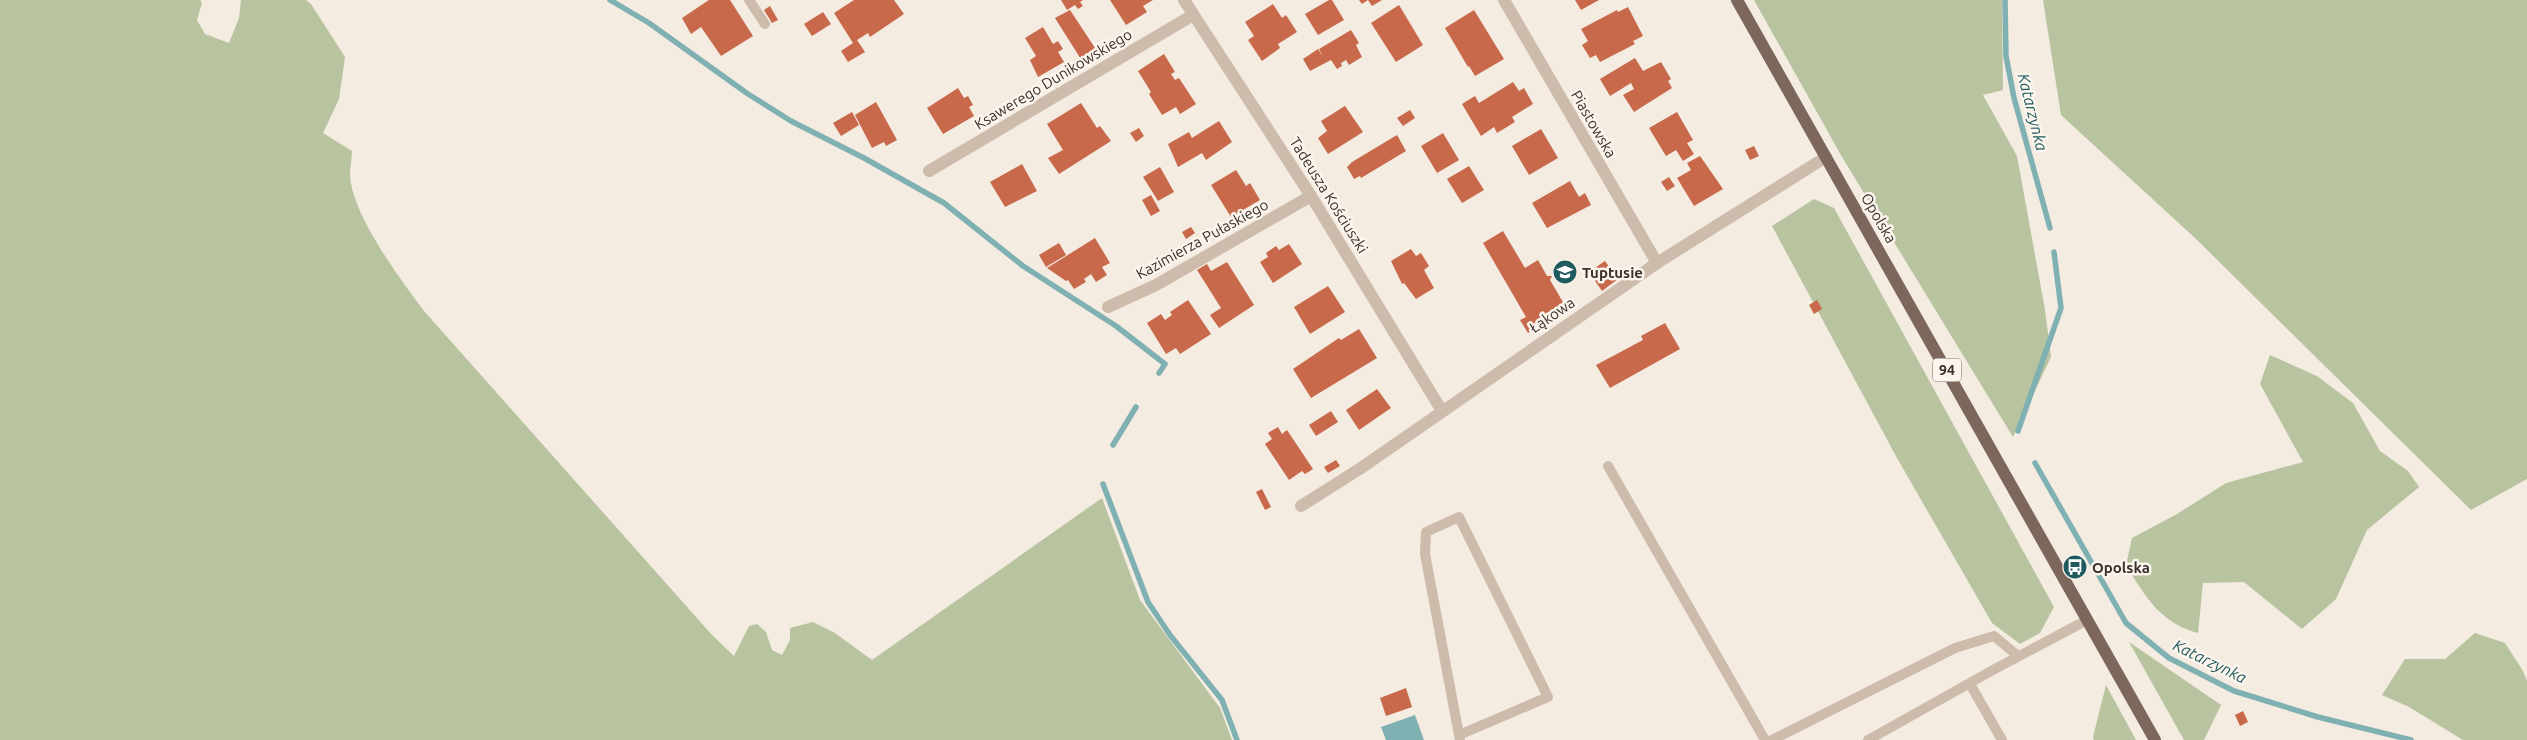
<svg xmlns="http://www.w3.org/2000/svg" width="2527" height="740" viewBox="0 0 2527 740" font-family="Ubuntu,sans-serif">
<style>
.green{fill:#b8c4a0}
.water{fill:#7fb0b2}
.lines{fill:none;stroke-linecap:round;stroke-linejoin:round}
.stream{stroke:#7fb0b2;stroke-width:5.5}
.building{fill:#c8694b}
.lane{stroke:#cdbbac;stroke-width:10}
.street{stroke:#cdbbac;stroke-width:12}
.primary{stroke:#7d675c;stroke-width:12}
.labels{text-anchor:middle;dominant-baseline:central;stroke-width:5;stroke-linejoin:round;paint-order:stroke}
.shield{fill:#fbf5ee;stroke:#756b66;stroke-width:1}
.shield-label{font-size:14px;font-weight:bold;fill:#3b302b}
.street-label{font-size:15px;fill:#3b302b;stroke:#fbf5ee}
.poi-label{font-size:15px;font-weight:bold;fill:#3b302b;stroke:#fbf5ee;text-anchor:start}
.water-label{font-size:16px;font-style:italic;fill:#1f5a5e;stroke:#fbf5ee}
</style>
<rect width="100%" height="100%" fill="#f4ebe1"/>
<g class="green">
<path d="M0,0H200L202,3L197,20L205,34L229,43L239,18L241,0H306L311,4L345,57L339,99L323,133L352,151C352,159 350,167 350,174C351,214 401,280 424,311L712,635L734,656L749,626L757,624L766,632L772,650L782,655L790,640V628L813,622L835,633L872,660L1102,498L1140,600L1220,708L1232,740H0Z"/>
<path d="M1754,0H2002L2003,90L1983,95L2017,156L2045,310L2051,357L2013,437L1842,157Z"/>
<path d="M2043,0H2527V479L2471,510L2195,238L2061,115Z"/>
<path d="M1814,199L1834,208L2054,607L2040,633L2020,644L1992,623L1897,458L1772,226Z"/>
<path d="M2270,355L2317,376L2353,403L2380,451L2408,471L2419,487L2367,530L2336,599L2302,629L2244,582L2203,583L2198,633C2160,623 2145,596 2126,565L2132,538L2177,514L2226,483L2303,462L2260,384Z"/>
<path d="M2475,633L2505,643L2523,671L2527,681V740H2463L2409,707L2382,695L2405,659H2445Z"/>
<path d="M2129,642L2221,705L2204,740H2184Z"/>
<path d="M2106,685L2136,740H2094L2093,737Z"/>
</g>
<path class="water" d="M1415,715L1424,740H1386L1381,727Z"/>
<g class="lines">
<g class="stream">
<path d="M610,0L649,23L748,94L791,121L864,158L944,203L1023,266L1116,326L1165,364L1159,373"/>
<path d="M2005,0L2006,56L2014,98L2050,228"/>
<path d="M2018,431L2061,308L2054,252"/>
<path d="M1113,445L1136,407"/>
<path d="M2035,463L2126,623L2169,658L2234,691L2318,717L2411,740"/>
<path d="M1103,484L1148,602L1170,635L1222,700L1237,740"/>
</g>
</g>
<g class="building">
<path d="M709,0H730L753,36L721,56L701,27L691,34L682,18Z"/>
<path d="M854,0H894L904,14L870,37L868,33L857,40L865,52L848,62L841,51L853,43L834,13Z"/>
<path d="M1061,0H1083L1080,2L1083,6L1078,9L1075,5L1067,10Z"/>
<path d="M1110,0H1153L1143,6L1147,12L1126,25Z"/>
<path d="M1329,0H1332L1344,20L1318,35L1305,14Z"/>
<path d="M1359,0H1382L1372,6L1368,0L1362,4Z"/>
<path d="M1575,0H1599L1581,10Z"/>
<path d="M1273,4L1282,18L1286,15L1297,32L1278,44L1280,48L1262,61L1248,40L1254,36L1245,22Z"/>
<path d="M1399,5L1423,45L1396,62L1371,23Z"/>
<path d="M770,6L778,20L772,23L764,10Z"/>
<path d="M1628,7L1643,36L1633,41L1635,44L1600,62L1596,55L1590,58L1582,45L1588,41L1581,29L1617,10L1618,12Z"/>
<path d="M1070,10L1099,54L1084,64L1055,18Z"/>
<path d="M1474,10L1504,59L1475,76L1469,66L1468,67L1445,28Z"/>
<path d="M823,12L831,24L812,36L804,24Z"/>
<path d="M1043,27L1053,44L1058,41L1063,49L1058,52L1064,62L1038,77L1030,60L1036,56L1025,38Z"/>
<path d="M1351,30L1359,43L1356,45L1362,57L1349,65L1346,60L1341,63L1342,66L1337,69L1331,60L1310,71L1303,59L1318,49L1323,57L1319,49Z"/>
<path d="M1164,54L1175,72L1171,74L1175,80L1179,78L1196,104L1180,114L1176,107L1162,115L1149,94L1151,92L1138,71Z"/>
<path d="M1635,58L1643,71L1661,62L1671,79L1668,81L1672,88L1634,112L1623,95L1634,89L1631,83L1610,96L1600,79Z"/>
<path d="M1513,82L1519,91L1524,88L1533,104L1512,117L1515,122L1497,133L1494,127L1481,136L1462,104L1475,96L1479,103Z"/>
<path d="M958,88L964,98L968,96L973,105L969,107L974,116L943,134L927,108Z"/>
<path d="M876,102L897,140L886,146L884,142L872,148L855,115Z"/>
<path d="M1081,103L1097,128L1100,126L1111,141L1059,174L1048,158L1063,150L1047,124Z"/>
<path d="M1345,106L1363,132L1328,154L1318,138L1327,131L1321,121Z"/>
<path d="M1410,110L1415,118L1403,126L1397,118Z"/>
<path d="M852,112L859,125L841,136L833,123Z"/>
<path d="M1677,112L1693,140L1687,143L1694,154L1683,161L1676,150L1666,156L1649,128Z"/>
<path d="M1219,121L1232,142L1206,160L1202,153L1178,167L1168,144L1189,132L1192,138Z"/>
<path d="M1139,128L1144,136L1136,142L1130,133Z"/>
<path d="M1541,129L1558,158L1529,175L1512,146Z"/>
<path d="M1443,133L1459,160L1437,173L1421,146Z"/>
<path d="M1397,135L1406,151L1361,178L1360,176L1354,179L1347,167L1352,162Z"/>
<path d="M1754,146L1759,156L1750,160L1745,150Z"/>
<path d="M1700,156L1723,189L1694,206L1677,178L1691,170L1687,163Z"/>
<path d="M1022,164L1037,191L1005,207L990,182Z"/>
<path d="M1469,166L1484,190L1462,203L1447,179Z"/>
<path d="M1160,167L1174,192L1158,201L1143,177Z"/>
<path d="M1236,170L1246,186L1250,183L1260,200L1231,217L1211,185Z"/>
<path d="M1669,177L1675,186L1667,191L1661,182Z"/>
<path d="M1570,181L1579,197L1585,193L1591,205L1547,228L1532,203Z"/>
<path d="M1151,195L1160,211L1151,216L1142,200Z"/>
<path d="M1191,227L1195,233L1186,239L1182,232Z"/>
<path d="M1503,231L1525,268L1538,260L1547,276H1552L1550,280L1567,309L1528,333L1520,320L1526,317L1483,243Z"/>
<path d="M1095,238L1110,263L1102,267L1107,275L1096,282L1091,274L1084,279L1086,282L1074,289L1068,280L1066,281L1047,268Z"/>
<path d="M1059,243L1066,255L1046,267L1039,255Z"/>
<path d="M1289,244L1302,264L1273,283L1260,262L1268,257L1266,253L1276,246L1279,250Z"/>
<path d="M1411,249L1416,256L1421,253L1429,266L1424,270L1434,288L1416,299L1404,283L1402,284L1391,261Z"/>
<path d="M1605,261L1618,279L1602,291L1589,272Z"/>
<path d="M1227,262L1254,305L1219,328L1210,315L1221,308L1197,270L1207,264L1211,271Z"/>
<path d="M1328,286L1345,312L1310,334L1294,307Z"/>
<path d="M1188,300L1211,334L1180,354L1176,348L1166,354L1147,323L1161,314L1165,320L1172,315L1170,312Z"/>
<path d="M1817,300L1822,309L1814,314L1809,305Z"/>
<path d="M1665,323L1680,349L1610,388L1596,365L1643,340L1641,336Z"/>
<path d="M1359,329L1377,358L1311,398L1293,369L1339,338L1341,340Z"/>
<path d="M1377,389L1391,408L1359,430L1346,410Z"/>
<path d="M1331,411L1338,422L1316,436L1309,425Z"/>
<path d="M1278,427L1282,434L1287,430L1313,469L1305,474L1302,471L1289,480L1265,444L1272,439L1268,433Z"/>
<path d="M1336,460L1340,466L1328,473L1324,467Z"/>
<path d="M1262,489L1271,507L1265,510L1256,492Z"/>
<path d="M1406,688L1412,707L1386,716L1380,698Z"/>
<path d="M2243,711L2248,722L2240,726L2235,715Z"/>
</g>
<g class="lines">
<g class="lane">
<path d="M749,0L765,24"/>
<path d="M1608,466L1765,740"/>
<path d="M1970,684L2002,740"/>
<path d="M1459,735L1548,697L1459,517L1426,532L1425,554L1459,735L1460,740"/>
<path d="M1772,740L1955,648L1994,636L2018,656"/>
<path d="M1868,740L1993,670L2087,620"/>
</g>
<g class="street">
<path d="M1184,0L1311,196L1442,411"/>
<path d="M1504,0L1657,263"/>
<path d="M929,171L1193,15"/>
<path d="M1108,307L1156,285L1311,196"/>
<path d="M1301,506L1361,468L1657,263L1826,157"/>
</g>
<path class="primary" d="M1737,0L2155,740"/>
</g>
<defs>
<symbol id="school-disc" viewBox="-11 -11 22 22"><circle r="9.5" fill="#1f5a5e" stroke="#fbf5ee"/><path d="M0-5L7-2L0 1L-7-2ZM-4 1L0 2.5L4 1V4Q0 6-4 4Z" fill="#fff"/></symbol>
<symbol id="bus-disc" viewBox="-11 -11 22 22"><circle r="9.5" fill="#1f5a5e" stroke="#fbf5ee"/><path d="M-5-6H5V4H4V6H2V4H-2V6H-4V4H-5ZM-3.5-4V0h7V-4ZM-3.5 1.2v1.5H-2V1.2ZM2 1.2v1.5H3.5V1.2Z" fill="#fff"/></symbol>
</defs>
<g fill-rule="evenodd">
<use href="#school-disc" x="1551" y="258" width="28" height="28"/>
<use href="#bus-disc" x="2061" y="553" width="28" height="28"/>
</g>
<g class="labels">
<rect class="shield" x="1933" y="358.5" width="28" height="23" rx="4"/>
<g class="shield-label">
<text x="1947" y="370">94</text>
</g>
<g class="street-label">
<text transform="translate(1053 79) rotate(-31)">Ksawerego Dunikowskiego</text>
<text transform="translate(1594 124) rotate(60)">Piastowska</text>
<text transform="translate(1329 195) rotate(58)">Tadeusza Kościuszki</text>
<text transform="translate(1879 218) rotate(60)">Opolska</text>
<text transform="translate(1202 239) rotate(-29)">Kazimierza Pułaskiego</text>
<text transform="translate(1552 315) rotate(-34)">Łąkowa</text>
</g>
<g class="poi-label">
<text x="1582" y="272">Tuptusie</text>
<text x="2092" y="567">Opolska</text>
</g>
<g class="water-label">
<text transform="translate(2033 112) rotate(76)">Katarzynka</text>
<text transform="translate(2210 661) rotate(26)">Katarzynka</text>
</g>
</g>
</svg>
